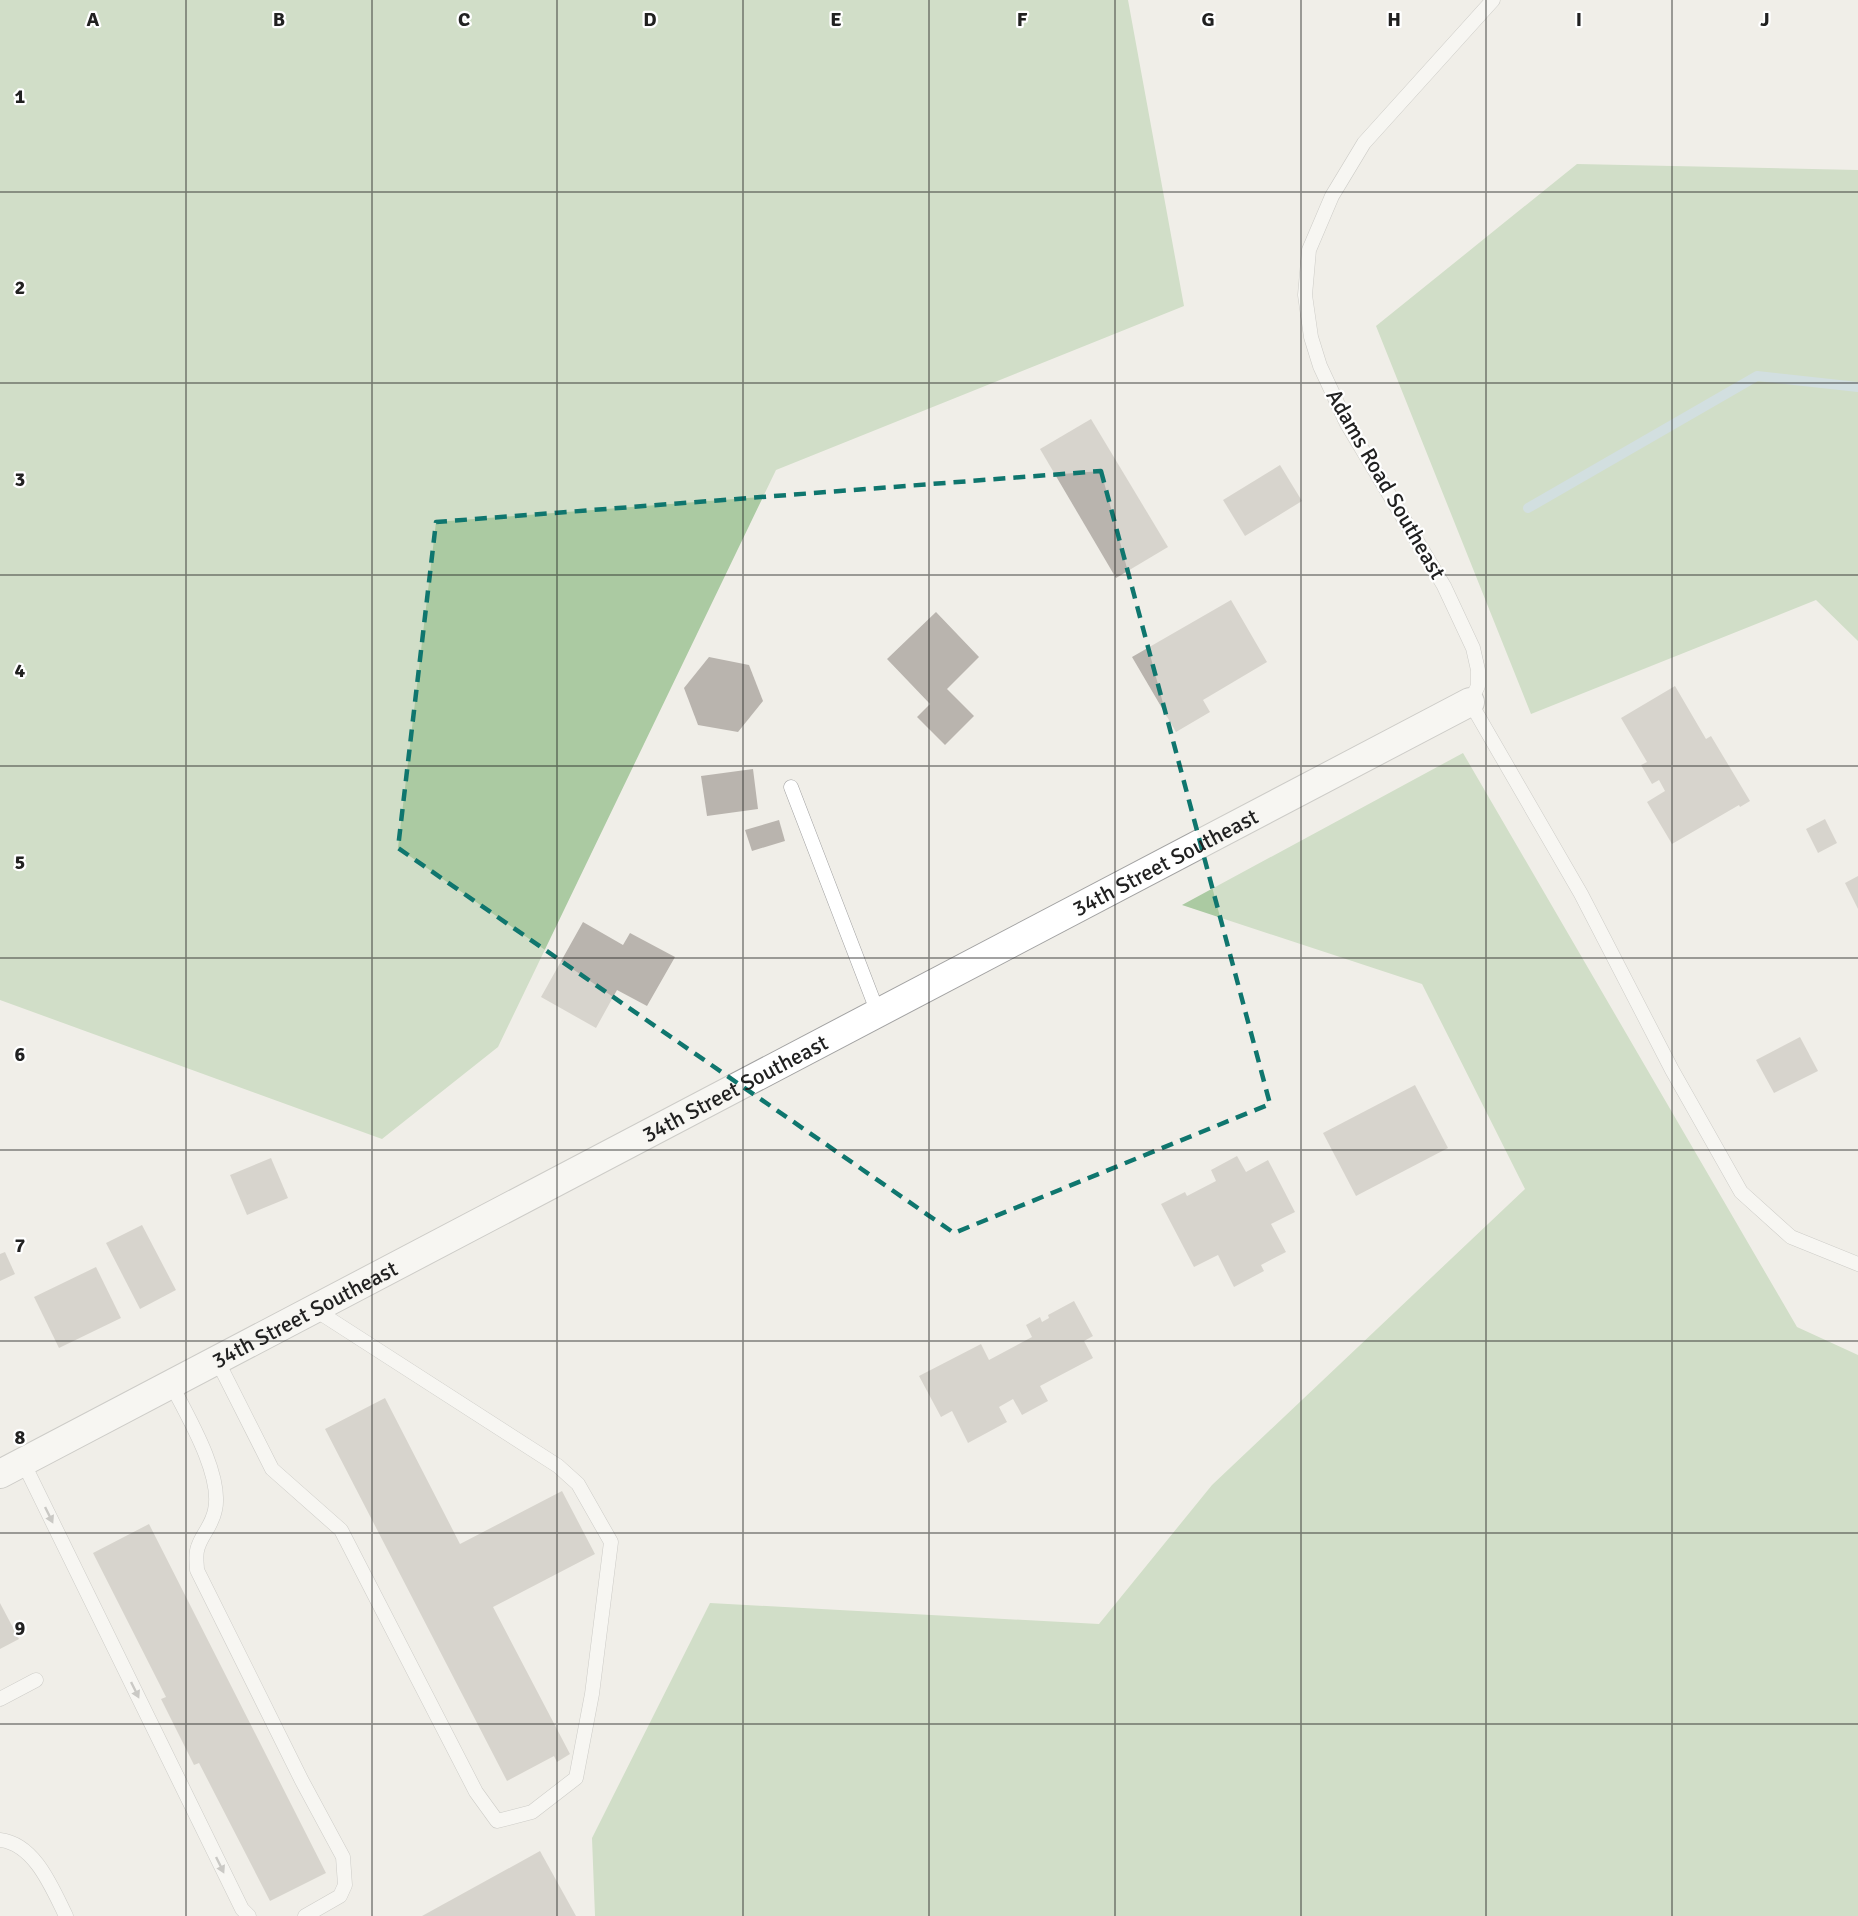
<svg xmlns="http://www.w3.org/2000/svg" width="1858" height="1916" viewBox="0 0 1858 1916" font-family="Signika,sans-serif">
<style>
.forest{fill:#abcaa2}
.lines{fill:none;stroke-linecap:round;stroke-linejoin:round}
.stream{stroke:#aeccd8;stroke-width:10}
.building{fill:#b9b4ae}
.service-casing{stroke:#a2a2a2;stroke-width:15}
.minor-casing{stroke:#a2a2a2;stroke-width:30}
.service{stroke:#fff;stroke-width:14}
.minor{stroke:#fff;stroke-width:28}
.oneway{fill:#9b9b9b}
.marked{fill:none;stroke:#0f766e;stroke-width:4.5;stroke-dasharray:12 8;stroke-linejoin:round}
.grid{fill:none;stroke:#212121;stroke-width:1.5;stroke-opacity:0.55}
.labels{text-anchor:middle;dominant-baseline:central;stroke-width:4.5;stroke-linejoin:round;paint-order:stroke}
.street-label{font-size:22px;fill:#212121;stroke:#fff}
.grid-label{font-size:20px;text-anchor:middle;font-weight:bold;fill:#212121;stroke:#fff;stroke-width:4.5;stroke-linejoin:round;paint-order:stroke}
</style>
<rect width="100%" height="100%" fill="#f0eee8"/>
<g class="forest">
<path d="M0,0H1128L1184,306L776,470L498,1047L382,1139L0,1000Z"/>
<path d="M1577,164L1858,170V641L1816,600L1531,714L1376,326Z"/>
<path d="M1463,753L1797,1327L1858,1355V1916H595L592,1838L710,1603L1099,1624L1212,1485L1525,1189L1422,984L1182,905Z"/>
</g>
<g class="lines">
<path class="stream" d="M1528,508L1757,376L1858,387"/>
</g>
<g class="building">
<path d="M1091,419L1168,547L1116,578L1040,449Z"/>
<path d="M1280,465L1302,501L1245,536L1223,500Z"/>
<path d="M1231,600L1267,662L1203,700L1210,712L1176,732L1132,657Z"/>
<path d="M936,612L979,657L947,689L974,716L945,745L917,717L930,704L887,659Z"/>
<path d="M709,657L749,665L763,701L738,732L698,725L684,688Z"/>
<path d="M1675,686L1706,739L1711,736L1750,801L1740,807L1739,805L1672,844L1647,802L1665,791L1659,780L1652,784L1641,765L1647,762L1621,718Z"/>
<path d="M753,769L758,809L707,816L701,776Z"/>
<path d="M1825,819L1837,843L1818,853L1806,829Z"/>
<path d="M779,820L785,841L752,851L745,830Z"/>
<path d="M1858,876V909L1845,883Z"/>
<path d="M583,922L623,945L630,933L675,957L647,1006L617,990L596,1028L541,997Z"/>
<path d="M1800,1037L1818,1071L1774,1093L1756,1060Z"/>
<path d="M1415,1085L1448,1148L1356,1196L1323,1133Z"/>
<path d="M1237,1156L1246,1172L1268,1160L1295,1212L1271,1224L1286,1252L1261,1265L1264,1271L1234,1287L1218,1255L1194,1267L1161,1204L1185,1192L1187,1196L1216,1181L1211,1170Z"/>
<path d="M271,1158L288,1198L247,1215L230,1175Z"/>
<path d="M142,1225L176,1290L140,1309L106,1243Z"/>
<path d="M5,1252L15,1274L0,1281V1254Z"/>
<path d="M96,1267L121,1318L59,1348L34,1297Z"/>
<path d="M1074,1301L1093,1336L1084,1341L1093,1358L1040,1386L1048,1401L1022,1415L1013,1399L999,1407L1007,1422L968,1443L952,1411L941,1417L919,1376L981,1344L989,1360L1032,1337L1026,1325L1040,1317L1042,1322L1049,1318L1048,1315Z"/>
<path d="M385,1398L460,1544L562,1491L595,1554L493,1607L570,1754L557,1762L554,1756L507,1781L325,1429Z"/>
<path d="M149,1524L326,1873L270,1901L199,1763L194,1765L161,1699L166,1697L93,1553Z"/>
<path d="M0,1603L19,1639L0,1649Z"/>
<path d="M540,1851L576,1916H422Z"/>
</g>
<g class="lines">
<defs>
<g id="service">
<path d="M1493,0L1364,143L1332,196L1309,250L1305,295L1311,337L1320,366L1347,424L1444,586L1473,648L1478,670V686L1470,702L1581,894L1672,1070L1741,1192L1791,1237L1858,1264"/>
<path d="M791,787L878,1013"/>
<path d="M217,1360L272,1469L341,1530L476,1792L497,1821L532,1812L576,1778L592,1694L611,1542L578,1484L558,1466L314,1309"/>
<path d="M171,1384C187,1415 223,1475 215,1510C212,1526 202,1534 198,1547C195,1554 197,1564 197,1570L302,1781L343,1857L345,1885L340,1896L305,1916"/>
<path d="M23,1462L242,1909L249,1916"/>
<path d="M0,1699L36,1680"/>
<path d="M0,1840C35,1844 52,1888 66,1916"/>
</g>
<g id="minor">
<path id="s1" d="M0,1474L1470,702"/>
</g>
</defs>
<use href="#service" class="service-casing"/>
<use href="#minor" class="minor-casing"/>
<use href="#service" class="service"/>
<use href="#minor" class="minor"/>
</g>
<defs><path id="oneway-solid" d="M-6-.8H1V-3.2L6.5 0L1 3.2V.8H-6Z" transform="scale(1.5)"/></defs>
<g class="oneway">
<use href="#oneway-solid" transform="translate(49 1515) rotate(64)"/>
<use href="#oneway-solid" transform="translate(135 1690) rotate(64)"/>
<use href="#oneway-solid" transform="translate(220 1865) rotate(64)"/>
</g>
<path d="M0 0H1858V1916H0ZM1101,471L1270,1104L954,1233L398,848L436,522Z" fill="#f0eee8" fill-opacity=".55" fill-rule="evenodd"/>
<path class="marked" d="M1101,471L1270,1104L954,1233L398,848L436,522Z"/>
<path class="grid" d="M186,0V1916M372,0V1916M557,0V1916M743,0V1916M929,0V1916M1115,0V1916M1301,0V1916M1486,0V1916M1672,0V1916M0,192H1858M0,383H1858M0,575H1858M0,766H1858M0,958H1858M0,1150H1858M0,1341H1858M0,1533H1858M0,1724H1858"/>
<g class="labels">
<g class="street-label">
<text transform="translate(1386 484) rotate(60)">Adams Road Southeast</text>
<text stroke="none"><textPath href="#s1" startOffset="1316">34th Street Southeast</textPath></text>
<text stroke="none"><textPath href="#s1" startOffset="830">34th Street Southeast</textPath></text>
<text stroke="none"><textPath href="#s1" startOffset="344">34th Street Southeast</textPath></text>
</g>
</g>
<g class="grid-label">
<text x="93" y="26">A</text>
<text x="279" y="26">B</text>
<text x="464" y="26">C</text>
<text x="650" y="26">D</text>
<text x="836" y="26">E</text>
<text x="1022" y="26">F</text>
<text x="1208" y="26">G</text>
<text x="1394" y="26">H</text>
<text x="1579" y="26">I</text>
<text x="1765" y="26">J</text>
<text x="20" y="103">1</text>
<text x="20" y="294">2</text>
<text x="20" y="486">3</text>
<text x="20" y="677">4</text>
<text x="20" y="869">5</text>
<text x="20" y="1061">6</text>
<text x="20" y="1252">7</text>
<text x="20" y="1444">8</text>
<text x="20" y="1635">9</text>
</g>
</svg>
